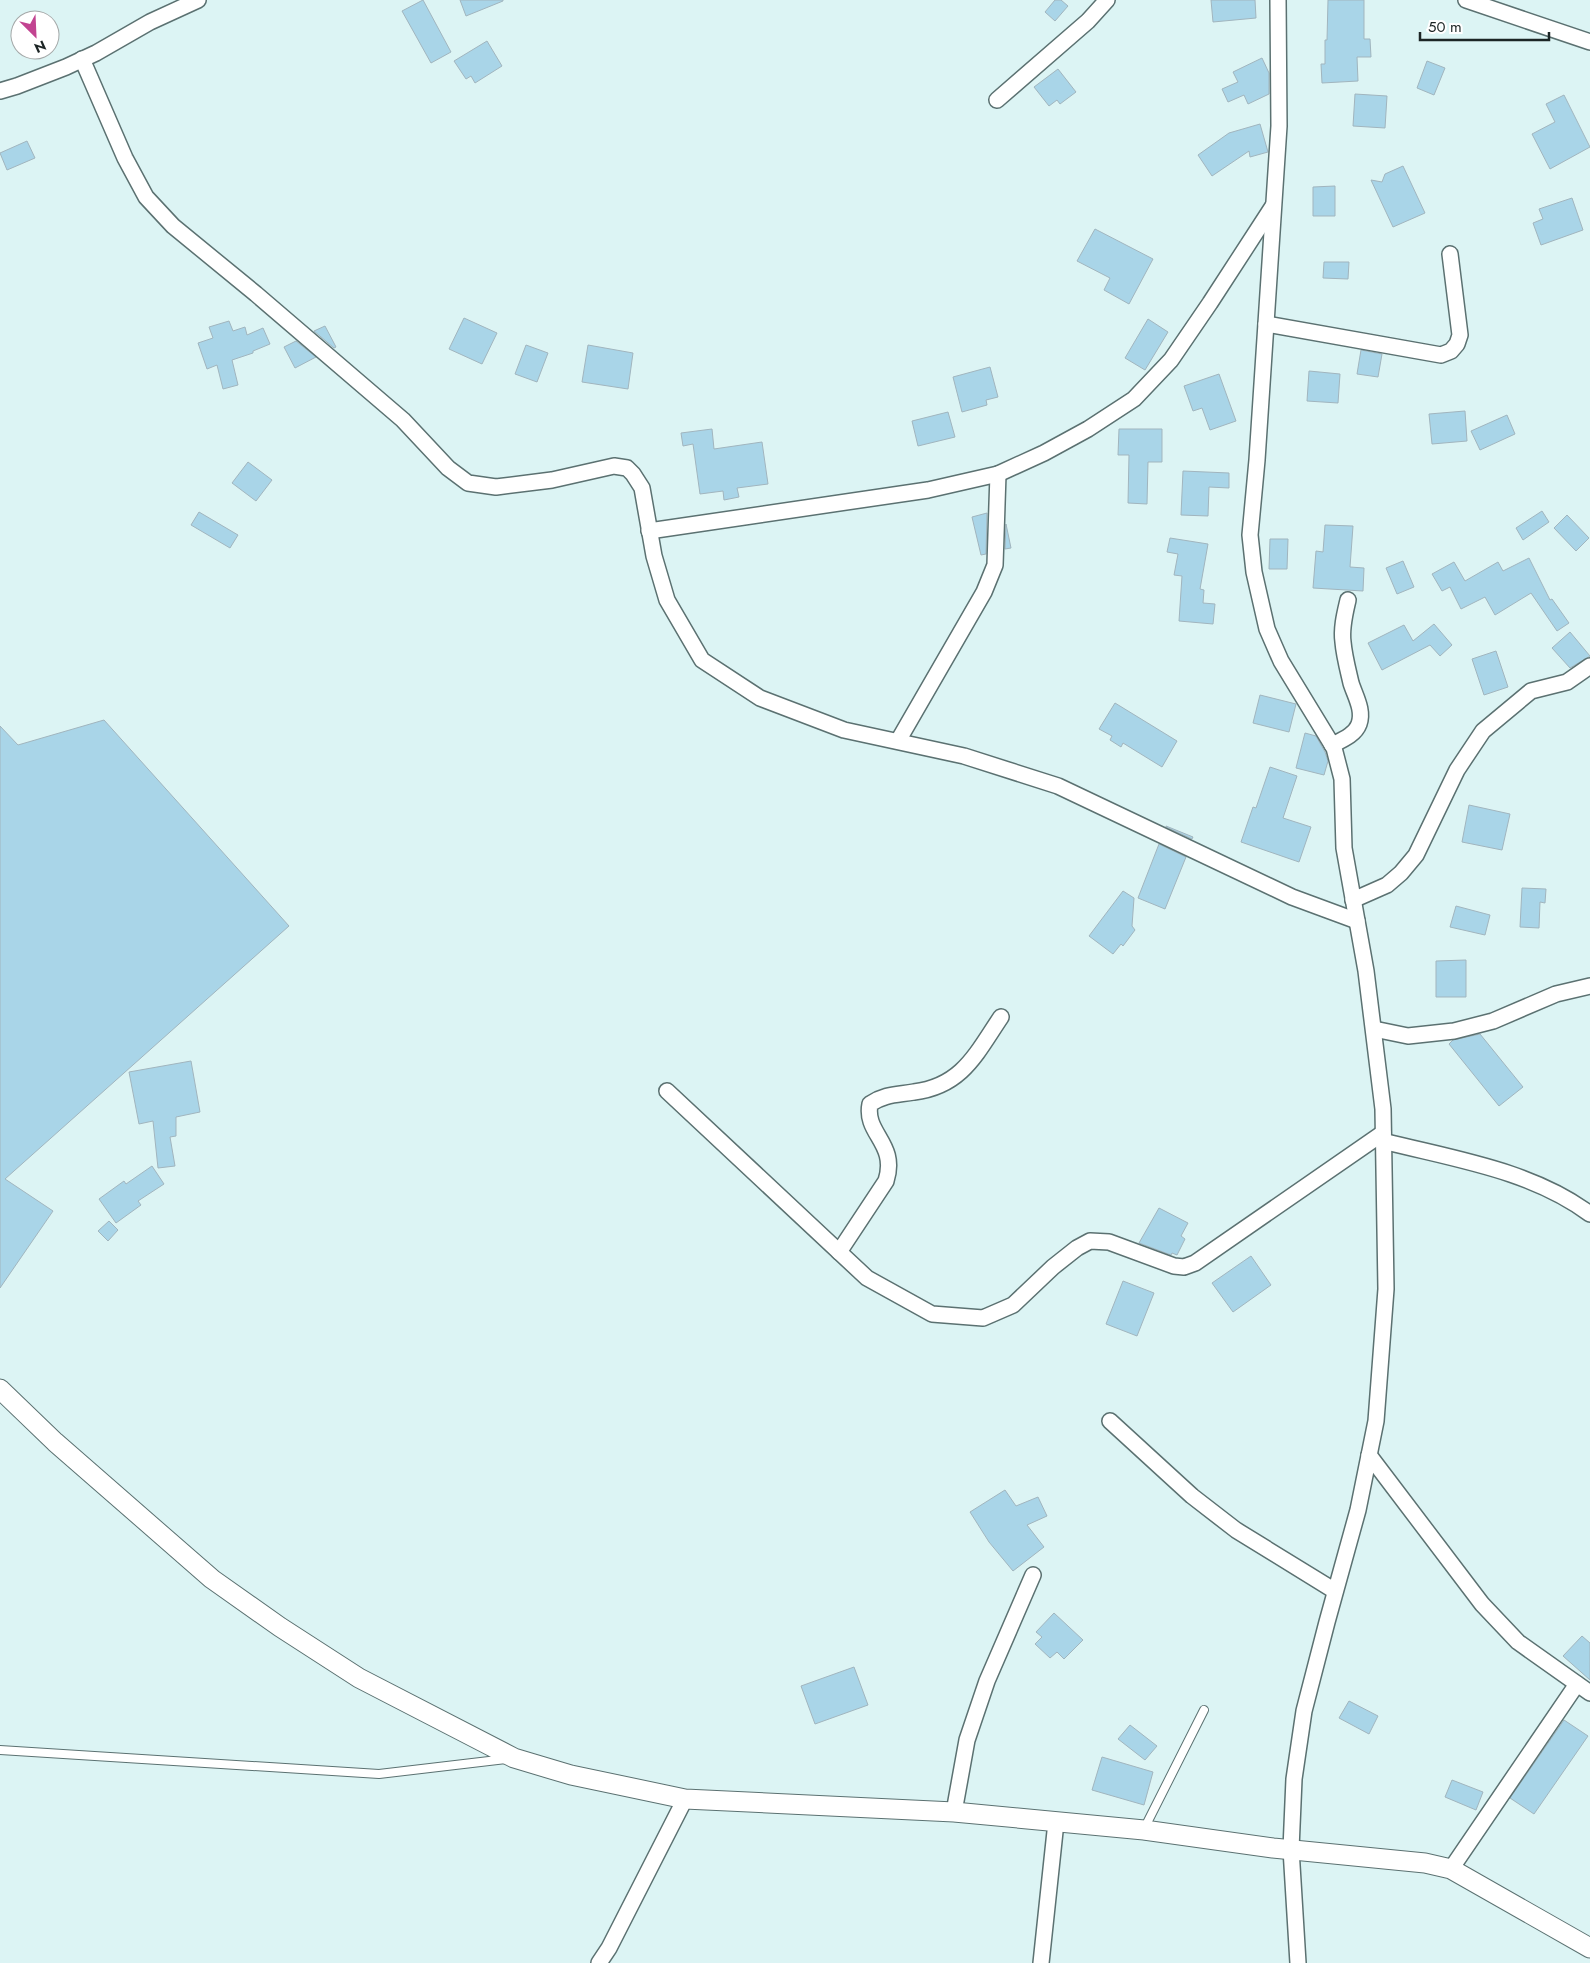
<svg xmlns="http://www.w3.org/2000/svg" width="1590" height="1963" viewBox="0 0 1590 1963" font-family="Jost,sans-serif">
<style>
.building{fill:#a9d5e8;stroke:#a1b5be}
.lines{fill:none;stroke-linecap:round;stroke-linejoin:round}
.service-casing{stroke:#5b7171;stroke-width:10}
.minor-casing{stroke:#5b7171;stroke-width:18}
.tertiary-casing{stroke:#5b7171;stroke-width:21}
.service{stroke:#fff;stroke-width:8}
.minor{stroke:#fff;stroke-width:15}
.tertiary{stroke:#fff;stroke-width:19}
</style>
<rect width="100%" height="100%" fill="#dcf4f4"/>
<g class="building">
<path d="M423,0L451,52L431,63L402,11Z"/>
<path d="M460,0H503V1L466,16Z"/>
<path d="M1055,0H1061L1068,6L1055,21L1045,12Z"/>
<path d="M1211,0H1255L1256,18L1213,22Z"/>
<path d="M1328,0H1364V39H1370L1371,57H1357L1358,81L1322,83L1321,64H1325V40H1327Z"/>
<path d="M487,41L502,66L475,83L471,76L466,79L454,61Z"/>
<path d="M1262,58L1269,73V94L1248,104L1244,95L1228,102L1222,89L1238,82L1233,72Z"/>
<path d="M1427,61L1445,68L1434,95L1417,88Z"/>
<path d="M1058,69L1076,92L1060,104L1057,100L1049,106L1034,87Z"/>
<path d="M1355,94L1387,96L1385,128L1353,126Z"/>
<path d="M1564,95L1590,147L1550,169L1532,134L1555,122L1546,104Z"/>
<path d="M1260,124L1268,152L1250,157L1249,151L1212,176L1198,155L1229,133Z"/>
<path d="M27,141L35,158L7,170L0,153Z"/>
<path d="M1403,166L1425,213L1393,227L1371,180L1382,182L1385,174Z"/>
<path d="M1335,186V216H1313V187Z"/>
<path d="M1572,198L1583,230L1541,245L1533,223L1543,219L1539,209Z"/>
<path d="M1095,229L1153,259L1129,304L1104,290L1110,278L1077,261Z"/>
<path d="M1324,262H1349L1348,279L1323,278Z"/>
<path d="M464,318L497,333L482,364L449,349Z"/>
<path d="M1148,319L1168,332L1145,370L1125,358Z"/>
<path d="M229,321L233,331L245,327L247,335L263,328L270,344L253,351V353L232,360L238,385L223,389L217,365L207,369L198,343L213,338L209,327Z"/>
<path d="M325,326L336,347L334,348L314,331Z"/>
<path d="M296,341L316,357L295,368L284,347Z"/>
<path d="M526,345L548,353L537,382L515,374Z"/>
<path d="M588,345L633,353L628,389L582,382Z"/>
<path d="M1361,350L1382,354L1378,377L1357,374Z"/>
<path d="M990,367L998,397L986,400L987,405L962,412L953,377Z"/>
<path d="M1309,371L1340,374L1338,403L1307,401Z"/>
<path d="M1219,374L1236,421L1210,430L1202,408L1193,411L1184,386Z"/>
<path d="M1465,411L1467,441L1432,444L1429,414Z"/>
<path d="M948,412L955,437L918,446L912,421Z"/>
<path d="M1507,415L1515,434L1480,450L1471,431Z"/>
<path d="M712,429L714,449L762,442L768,484L737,488L739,497L724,500L723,491L700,494L693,444L683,446L681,433Z"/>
<path d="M1119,429H1162V462H1148L1147,504L1128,503L1129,455H1118Z"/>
<path d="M248,462L272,480L256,501L232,483Z"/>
<path d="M1183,471L1229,473V488L1209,487L1208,516L1181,515Z"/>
<path d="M1542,511L1549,522L1523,540L1516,528Z"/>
<path d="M199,512L238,535L230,548L191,525Z"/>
<path d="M987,513L986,554L981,555L972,517Z"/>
<path d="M1567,515L1589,538L1576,551L1554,528Z"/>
<path d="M1006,524L1011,548L1005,549Z"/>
<path d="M1325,525L1353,526L1350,567L1364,568L1363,591L1313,588L1316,551L1323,552Z"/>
<path d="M1170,538L1208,544L1200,589L1204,590L1203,603L1215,604L1213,624L1179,621L1182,576L1174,575L1178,554L1167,552Z"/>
<path d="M1270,539H1288L1287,569H1269Z"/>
<path d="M1529,558L1550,600L1552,599L1569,623L1557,631L1531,593L1495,615L1485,597L1461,609L1450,587L1442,591L1432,574L1454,562L1465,581L1498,562L1503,571Z"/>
<path d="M1403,561L1414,587L1397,594L1386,568Z"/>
<path d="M1434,624L1452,645L1440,656L1430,645L1382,670L1368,643L1404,625L1413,641Z"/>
<path d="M1570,632L1590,656L1570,668L1552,648Z"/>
<path d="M1496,651L1508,687L1484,695L1472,659Z"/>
<path d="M1260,695L1296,704L1289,732L1253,723Z"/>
<path d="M1115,703L1177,741L1162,767L1123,743L1121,747L1110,740L1112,736L1099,729Z"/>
<path d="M104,720L289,926L5,1179L53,1211L0,1288V726L18,745Z"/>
<path d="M1305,733L1316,736L1325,752L1328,761L1324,775L1296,768Z"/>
<path d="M1270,767L1297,776L1283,818L1311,827L1299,862L1241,842L1253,807L1256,808Z"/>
<path d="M1469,805L1510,814L1502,850L1462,842Z"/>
<path d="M1166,826L1193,837L1192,839L1166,827Z"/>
<path d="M1159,844L1186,857L1165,909L1138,898Z"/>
<path d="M1522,888L1546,889L1545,903L1540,902L1539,928L1520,927Z"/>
<path d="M1123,891L1134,898L1132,926L1135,930L1123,946L1121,944L1113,954L1089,936Z"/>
<path d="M1456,906L1490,915L1485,935L1450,927Z"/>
<path d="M1466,960V997H1436V961Z"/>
<path d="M1480,1034L1523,1087L1499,1106L1449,1044L1453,1040Z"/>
<path d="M191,1061L200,1112L176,1117V1136L170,1137L175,1166L158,1168L153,1121L139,1124L129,1072Z"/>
<path d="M152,1166L164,1184L138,1201L141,1205L116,1223L99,1199L124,1181L126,1184Z"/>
<path d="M1159,1208L1188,1223L1181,1236L1185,1239L1177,1255L1172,1253L1171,1255L1139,1243Z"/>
<path d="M109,1221L118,1230L108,1241L98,1231Z"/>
<path d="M1251,1256L1271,1285L1233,1312L1212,1283Z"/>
<path d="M1123,1281L1154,1293L1137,1336L1106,1324Z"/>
<path d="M1005,1490L1016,1506L1038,1497L1047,1516L1027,1525L1044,1547L1013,1571L989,1542L970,1512Z"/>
<path d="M1054,1613L1083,1640L1064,1659L1057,1652L1050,1658L1035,1644L1042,1637L1036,1632Z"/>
<path d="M1582,1636L1590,1643V1680L1563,1656Z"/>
<path d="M854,1667L868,1705L815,1724L801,1686Z"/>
<path d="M1349,1701L1378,1716L1369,1734L1339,1718Z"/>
<path d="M1564,1720L1588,1736L1534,1814L1510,1798Z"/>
<path d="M1130,1725L1157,1746L1145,1760L1118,1739Z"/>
<path d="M1102,1757L1153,1772L1144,1805L1092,1790Z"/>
<path d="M1452,1780L1483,1792L1476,1810L1445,1797Z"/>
</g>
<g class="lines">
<defs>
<g id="service">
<path d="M0,1750L379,1774L506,1759"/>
<path d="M1144,1829L1204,1710"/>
</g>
<g id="minor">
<path d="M1278,0L1279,126L1257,460L1250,535L1254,572L1267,629L1281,661L1334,748L1342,779L1344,848L1366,971L1383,1109L1386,1289L1376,1421L1358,1510L1327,1622L1304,1711L1294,1779L1291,1849L1298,1963"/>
<path d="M1466,0L1590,42"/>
<path d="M82,59L125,158L146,197L173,226L256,294L403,420L448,468L468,483L496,487L552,480L614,466L627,468L633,474L642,488L654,556L667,600L702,660L760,698L844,730L964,756L1058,786L1292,897L1357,921"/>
<path d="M0,91L17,86L66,67L96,53L150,22L198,0"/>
<path d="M997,100L1088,21L1107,0"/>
<path d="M1266,324L1441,355L1451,351L1457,344L1460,335L1450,254"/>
<path d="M649,531L928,490L998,474L1044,453L1088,429L1134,399L1171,360L1210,303L1273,206"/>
<path d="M898,741L984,592L995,565L998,474"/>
<path d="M1332,745C1342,740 1355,735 1359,724C1364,710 1355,696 1351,683C1348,670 1344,655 1343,642C1341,628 1345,613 1348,600"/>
<path d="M1353,900L1387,885L1401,873L1416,855L1457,770L1483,731L1531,691L1567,682L1590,666"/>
<path d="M1374,1029L1408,1036L1454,1031L1493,1021L1556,994L1590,986"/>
<path d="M667,1091L867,1278L932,1314L983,1318L1013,1305L1053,1267L1077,1248L1090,1241L1109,1242L1174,1266L1184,1267L1195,1263L1383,1133"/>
<path d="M1383,1141C1453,1159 1531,1170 1590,1214"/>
<path d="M839,1252L886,1181C898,1143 864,1134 870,1104C885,1094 897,1095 914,1092C962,1086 976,1054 1001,1017"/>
<path d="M1110,1421L1192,1496L1236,1530L1335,1591"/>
<path d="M1369,1455L1482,1604L1518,1642L1590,1693"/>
<path d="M954,1812L967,1740L987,1681L1033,1575"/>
<path d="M1451,1869L1577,1684"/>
<path d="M599,1963L609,1948L685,1799"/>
<path d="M1041,1963L1056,1822"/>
</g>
<path id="tertiary" d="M0,1389L55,1442L212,1579L280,1627L359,1678L514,1758L571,1775L685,1799L954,1812L1144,1830L1273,1848L1425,1863L1451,1869L1590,1948"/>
</defs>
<use href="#service" class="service-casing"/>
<use href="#minor" class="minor-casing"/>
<use href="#tertiary" class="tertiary-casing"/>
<use href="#service" class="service"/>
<use href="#minor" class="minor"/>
<use href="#tertiary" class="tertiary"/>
</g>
<g transform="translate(35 35) rotate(156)"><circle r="24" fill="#ffffff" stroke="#a4a8a8"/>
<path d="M0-4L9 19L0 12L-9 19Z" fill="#c24491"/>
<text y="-8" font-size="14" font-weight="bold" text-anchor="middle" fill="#1c2525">N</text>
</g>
<path d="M1420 32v8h129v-8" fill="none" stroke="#1c2525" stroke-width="2.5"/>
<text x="1428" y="32" font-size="15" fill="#1c2525" stroke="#ffffff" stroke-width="4" paint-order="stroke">50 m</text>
</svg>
